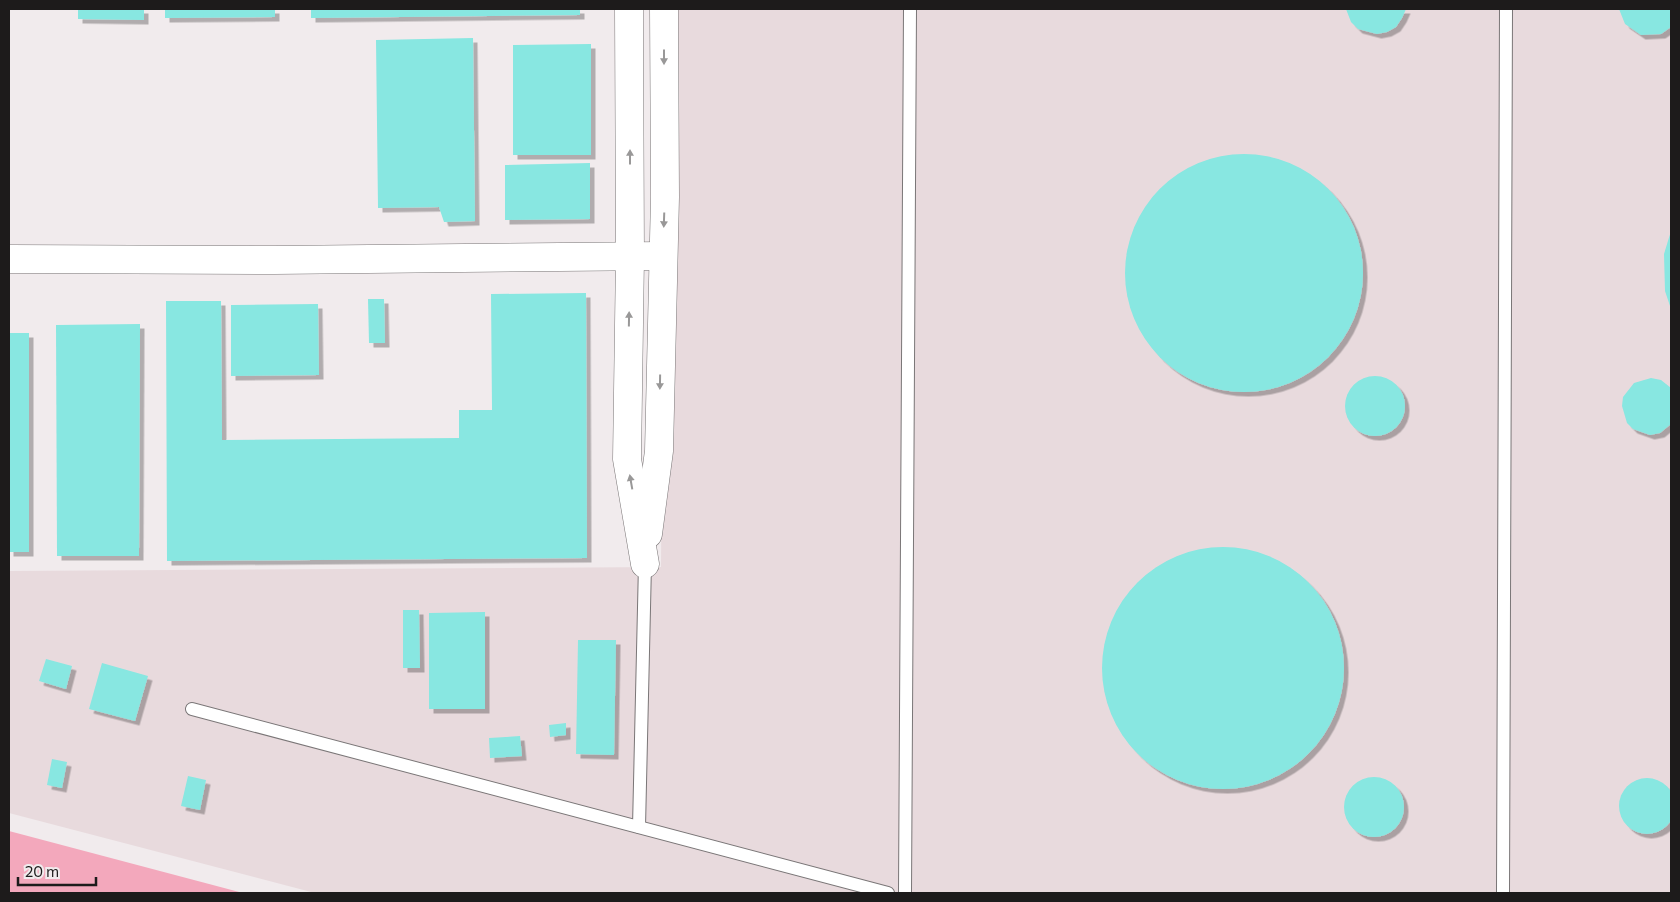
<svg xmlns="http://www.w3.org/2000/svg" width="1680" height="902" viewBox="0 0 1680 902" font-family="Commissioner,sans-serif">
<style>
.built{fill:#e8dadd}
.water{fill:#f3a8bc}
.building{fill:#88e7e1;filter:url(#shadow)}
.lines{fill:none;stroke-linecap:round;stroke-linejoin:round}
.lane-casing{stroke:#7a7677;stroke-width:14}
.secondary-casing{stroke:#7a7677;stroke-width:29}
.lane{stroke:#fff;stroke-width:12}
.secondary{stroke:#fff;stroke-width:28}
.oneway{fill:#999898}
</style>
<defs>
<filter id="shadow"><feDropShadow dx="4.5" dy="4.5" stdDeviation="0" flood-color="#0004"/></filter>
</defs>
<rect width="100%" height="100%" fill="#f1ebed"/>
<path class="built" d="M665,9H1671V893H315L9,813V571L661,567Z"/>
<path class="water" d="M9,831L243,893H9Z"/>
<g class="building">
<path d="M78,9H144V20L78,19Z"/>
<path d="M165,9H275V17L165,18Z"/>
<path d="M311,9H580V15L311,18Z"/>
<path d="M1346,9H1406L1402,18L1396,27L1387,32L1377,34L1358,29L1351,22Z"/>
<path d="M1619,9H1671V27L1661,34L1641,35L1625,24Z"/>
<path d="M473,38L475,221L444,222L439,207L378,208L376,40Z"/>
<path d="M591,44V155H513V45Z"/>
<circle cx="1244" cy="273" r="119"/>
<path d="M590,163V219L505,220V165Z"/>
<path d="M1671,231V309L1665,291L1664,254Z"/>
<path d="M586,293L587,558L167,561L166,301H221L222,440L459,438V410H492L491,294Z"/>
<path d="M368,299H384L385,343H369Z"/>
<path d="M318,304L319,375L231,376V305Z"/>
<path d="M140,324L139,556H57L56,325Z"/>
<rect x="9" y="333" width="20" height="219"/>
<circle cx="1375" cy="406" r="30"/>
<path d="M1651,378L1661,380L1671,388V424L1660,433L1650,435L1633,429L1627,423L1622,406L1623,397L1634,383Z"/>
<circle cx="1223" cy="668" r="121"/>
<path d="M403,610H419L420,668H403Z"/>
<path d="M485,612V709H429V613Z"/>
<path d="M578,640H616L614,755L576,754Z"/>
<path d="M46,659L72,666L66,689L39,681Z"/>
<path d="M102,663L148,676L135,721L89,709Z"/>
<path d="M566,723V735L550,737L549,725Z"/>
<path d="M520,736L522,756L490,758L489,738Z"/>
<path d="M52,759L67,762L62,788L47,785Z"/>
<path d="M188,776L206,780L200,810L181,806Z"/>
<circle cx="1374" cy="807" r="30"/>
<circle cx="1647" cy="806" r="28"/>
</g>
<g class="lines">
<defs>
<g id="lane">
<path d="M192,709L888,893"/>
<path d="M639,827L645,564"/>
<path d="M905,893L910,9"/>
<path d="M1503,893L1506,9"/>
</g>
<g id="secondary">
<path d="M629,9L630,257L627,459L645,564"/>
<path d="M9,259L275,260L663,256"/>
<path d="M648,534L659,451L665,197L664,9"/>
</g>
</defs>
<use href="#lane" class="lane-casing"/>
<use href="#secondary" class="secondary-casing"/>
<use href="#lane" class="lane"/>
<use href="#secondary" class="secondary"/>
</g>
<defs><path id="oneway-solid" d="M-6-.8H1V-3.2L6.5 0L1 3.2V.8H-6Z" transform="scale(1.25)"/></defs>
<g class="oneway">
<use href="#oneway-solid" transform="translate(664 57) rotate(90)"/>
<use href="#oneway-solid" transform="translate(630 157) rotate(-90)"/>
<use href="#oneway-solid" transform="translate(664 220) rotate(92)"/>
<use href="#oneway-solid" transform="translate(629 319) rotate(-89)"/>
<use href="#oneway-solid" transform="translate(660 382) rotate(91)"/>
<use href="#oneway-solid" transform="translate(631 482) rotate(-100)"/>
</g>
<rect width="1680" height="902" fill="none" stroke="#1d1b1b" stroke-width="20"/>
<path d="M18 877v8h78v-8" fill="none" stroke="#1d1b1b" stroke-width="2.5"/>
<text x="25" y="877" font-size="15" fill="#1d1b1b" stroke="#f1ebed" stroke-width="4" paint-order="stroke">20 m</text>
</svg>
